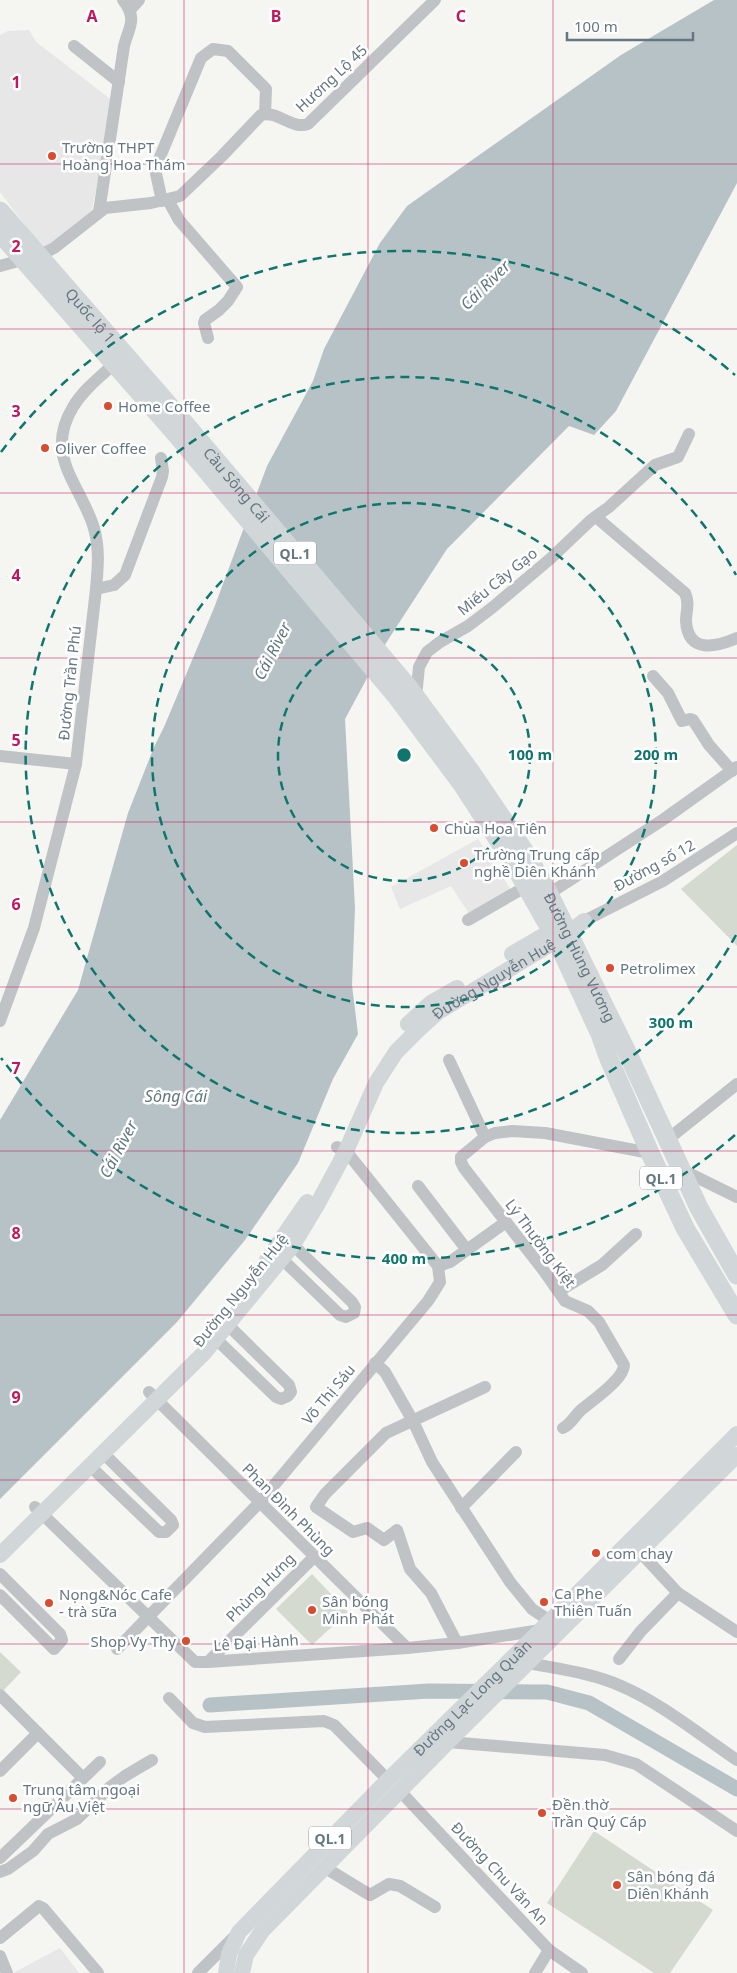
<svg xmlns="http://www.w3.org/2000/svg" width="737" height="1973" viewBox="0 0 737 1973" font-family="'Noto Sans',sans-serif">
<style>
.built{fill:#e6e7e6}
.green{fill:#d5dad1}
.water{fill:#b6c2c5}
.lines{fill:none;stroke-linecap:round;stroke-linejoin:round}
.river{stroke:#b6c2c5;stroke-width:15}
.minor{stroke:#bfc3c6;stroke-width:12}
.major{stroke:#d1d6d9;stroke-width:16}
.highway{stroke:#d1d6d9;stroke-width:19}
.grid{fill:none;stroke:#c2185b;stroke-width:1;stroke-opacity:0.55}
.ring{fill:none;stroke:#0f766e;stroke-width:2.5;stroke-dasharray:9 6}
.poi-dot{fill:#d84c2f;stroke:#fff;stroke-width:2}
.labels{text-anchor:middle;dominant-baseline:central;stroke-width:5;stroke-linejoin:round;paint-order:stroke}
.shield{fill:#fff;stroke:#94a0a7;stroke-width:1}
.shield-label{font-size:14px;font-weight:bold;fill:#667781}
.street-label{font-size:15px;fill:#667781;stroke:#fff}
.poi-label{font-size:15px;fill:#667781;stroke:#fff;text-anchor:start}
.water-label{font-size:16px;font-style:italic;fill:#62787e;stroke:#fff}
.grid-label{font-size:16px;text-anchor:middle;font-weight:bold;fill:#c2185b;stroke:#fff;stroke-width:5;stroke-linejoin:round;paint-order:stroke}
.centre{fill:#0f766e;stroke:#fff;stroke-width:2.5}
.ring-label{font-size:15px;text-anchor:middle;font-weight:bold;fill:#0f766e;stroke:#fff;stroke-width:5;stroke-linejoin:round;paint-order:stroke}
</style>
<rect width="100%" height="100%" fill="#f5f5f2"/>
<g class="built">
<path d="M29,30L36,42L113,101L92,210L43,249L0,192V35L8,31Z"/>
<path d="M478,839L511,890L470,915L451,886L400,909L391,887Z"/>
<path d="M60,1948L79,1973H13Z"/>
</g>
<g class="green">
<path d="M737,845V946L681,889Z"/>
<path d="M312,1574L348,1612L312,1645L276,1609Z"/>
<path d="M0,1652L21,1672L2,1692L0,1690Z"/>
<path d="M594,1831L713,1910L670,1973H654L547,1903Z"/>
</g>
<path class="water" d="M714,0H737V183L616,411L594,435L569,426L447,549L386,643L345,719L355,908L352,985L358,1034L333,1079L298,1163L245,1240L177,1322L0,1499V1120L78,990L128,813L154,747L164,727L214,608L267,466L313,381L324,349L380,243L407,206L621,55Z"/>
<g class="lines">
<path class="river" d="M210,1705L429,1691L547,1692L589,1703L737,1789"/>
<g class="minor">
<path d="M130,10L139,0"/>
<path d="M74,46L119,82"/>
<path d="M168,200L179,220L237,287L228,301L219,310L205,320L204,323L208,338"/>
<path d="M162,201L155,169L201,58L213,49L228,51L266,89L265,114"/>
<path d="M99,212L124,46C129,26 138,20 123,0"/>
<path d="M0,266L40,255L54,248L105,208L151,203L180,196L222,156L261,115C277,110 292,130 308,124L435,0"/>
<path d="M596,517L685,593C690,603 686,611 686,621C688,654 716,647 737,638"/>
<path d="M96,589L114,585L125,575L162,477L163,471L161,458"/>
<path d="M653,676L668,693L682,721L690,719L693,720L709,745L732,771"/>
<path d="M416,697L419,667L427,652L440,642L468,626L493,607L550,559L591,520L609,507L655,465L678,457L689,434"/>
<path d="M0,756L76,764"/>
<path d="M544,897L664,819L737,767"/>
<path d="M468,920L527,886"/>
<path d="M584,921L663,881L737,833"/>
<path d="M0,1021L34,928L76,764L96,589C98,568 100,546 93,525C79,483 44,455 73,407C83,390 100,377 115,363"/>
<path d="M449,1060L485,1137"/>
<path d="M667,1140L737,1084"/>
<path d="M680,1169L737,1197"/>
<path d="M418,1186L467,1250"/>
<path d="M280,1244L293,1245L352,1302L355,1307L354,1313L346,1317L340,1315L282,1259Z"/>
<path d="M438,1266L450,1262L506,1222"/>
<path d="M559,1291L602,1265L636,1234"/>
<path d="M216,1339L276,1397L281,1399L288,1396L291,1392L289,1385L228,1325"/>
<path d="M375,1363L385,1372L413,1421L432,1462L510,1582L532,1609L550,1621"/>
<path d="M149,1392L407,1648"/>
<path d="M563,1428C571,1424 574,1417 580,1411C591,1401 624,1380 624,1365L599,1322L588,1311L565,1301L544,1271L464,1168L461,1162V1157L485,1137L495,1133L512,1131L545,1133L650,1153"/>
<path d="M90,1466L159,1532H166L173,1525L171,1520L103,1453"/>
<path d="M35,1507L195,1662H208L407,1648L457,1643L541,1630"/>
<path d="M461,1508L516,1452"/>
<path d="M639,1551L678,1593L737,1632"/>
<path d="M0,1574L60,1634L62,1640L54,1649L0,1595"/>
<path d="M457,1643L431,1593L410,1569L397,1530L384,1540L367,1528L353,1532L316,1507L325,1494L386,1433L485,1387"/>
<path d="M117,1649L260,1502L428,1301L440,1282L438,1266L346,1151L337,1147"/>
<path d="M619,1659L641,1631L678,1593"/>
<path d="M208,1662L314,1557"/>
<path d="M528,1663C558,1669 592,1673 621,1686C661,1703 700,1735 737,1760"/>
<path d="M0,1695L83,1778"/>
<path d="M169,1698L193,1723L205,1727L324,1721L334,1725L388,1780"/>
<path d="M448,1742L605,1755L636,1764L737,1831"/>
<path d="M0,1771L38,1733"/>
<path d="M399,1790L549,1950L582,1973"/>
<path d="M0,1858L100,1762"/>
<path d="M324,1867L370,1895L389,1884L400,1886L435,1907"/>
<path d="M0,1872L8,1869L33,1851L48,1834L77,1819L110,1787L125,1776L152,1760"/>
<path d="M0,1938L39,1906L43,1908L98,1973"/>
<path d="M0,1956L7,1973"/>
<path d="M198,1973L235,1936"/>
<path d="M535,1973L549,1950"/>
</g>
<g class="major">
<path d="M512,954L562,925"/>
<path d="M408,1024L431,1003L457,988"/>
<path d="M267,1260L307,1202"/>
<path id="s1" d="M0,1555L204,1353L293,1245L317,1205L346,1151L376,1083L396,1052L418,1030L438,1012L569,933L584,921"/>
<path id="s2" d="M226,1973L229,1954L239,1932L388,1780L550,1621L737,1434"/>
<path d="M242,1973L246,1955L262,1931L448,1742L737,1455"/>
</g>
<g class="highway">
<path id="s3" d="M0,211L181,419L409,688L471,772L525,852L549,894L627,1052L699,1208L737,1275"/>
<path d="M0,233L175,433L397,697L462,784L512,861L557,941L600,1034L609,1059L650,1153L685,1228L737,1315"/>
</g>
</g>
<path class="grid" d="M184,0V1973M368,0V1973M553,0V1973M0,164H737M0,329H737M0,493H737M0,658H737M0,822H737M0,987H737M0,1151H737M0,1315H737M0,1480H737M0,1644H737M0,1809H737"/>
<g class="ring">
<circle cx="404" cy="755" r="126"/>
<circle cx="404" cy="755" r="252"/>
<path d="M736 935A378 378 0 1 1 736 575"/>
<path d="M735 1135A504 504 0 0 1 1 1058M1 452A504 504 0 0 1 735 375"/>
</g>
<g class="poi-dot">
<circle cx="52" cy="156" r="5"/>
<circle cx="108" cy="406" r="5"/>
<circle cx="45" cy="448" r="5"/>
<circle cx="434" cy="828" r="5"/>
<circle cx="464" cy="863" r="5"/>
<circle cx="610" cy="968" r="5"/>
<circle cx="596" cy="1553" r="5"/>
<circle cx="544" cy="1602" r="5"/>
<circle cx="49" cy="1603" r="5"/>
<circle cx="312" cy="1610" r="5"/>
<circle cx="186" cy="1641" r="5"/>
<circle cx="13" cy="1798" r="5"/>
<circle cx="542" cy="1813" r="5"/>
<circle cx="617" cy="1885" r="5"/>
</g>
<g class="labels">
<g class="shield">
<rect x="274" y="541.5" width="42" height="23" rx="4"/>
<rect x="640" y="1166.5" width="42" height="23" rx="4"/>
<rect x="309" y="1826.5" width="42" height="23" rx="4"/>
</g>
<g class="shield-label">
<text x="295" y="553">QL.1</text>
<text x="661" y="1178">QL.1</text>
<text x="330" y="1838">QL.1</text>
</g>
<g class="street-label">
<text transform="translate(331 78) rotate(-43)">Hương Lộ 45</text>
<text stroke="none"><textPath href="#s3" startOffset="138">Quốc lộ 1</textPath></text>
<text stroke="none"><textPath href="#s3" startOffset="362">Cầu Sông Cái</textPath></text>
<text transform="translate(497 581) rotate(-39)">Miếu Cây Gạo</text>
<text transform="translate(69 683) rotate(-84)">Đường Trần Phú</text>
<text transform="translate(654 865) rotate(-29)">Đường số 12</text>
<text stroke="none"><textPath href="#s3" startOffset="948">Đường Hùng Vương</textPath></text>
<text stroke="none"><textPath href="#s1" startOffset="769">Đường Nguyễn Huệ</textPath></text>
<text transform="translate(541 1243) rotate(53)">Lý Thường Kiệt</text>
<text transform="translate(240 1290) rotate(-51)">Đường Nguyễn Huệ</text>
<text transform="translate(328 1394) rotate(-50)">Võ Thị Sáu</text>
<text transform="translate(289 1509) rotate(45)">Phan Đình Phùng</text>
<text transform="translate(260 1587) rotate(-45)">Phùng Hưng</text>
<text transform="translate(256 1642) rotate(-4)">Lê Đại Hành</text>
<text stroke="none"><textPath href="#s2" startOffset="374">Đường Lạc Long Quân</textPath></text>
<text transform="translate(500 1873) rotate(47)">Đường Chu Văn An</text>
</g>
<g class="poi-label">
<text x="62" y="147">Trường THPT<tspan x="62" dy="17">Hoàng Hoa Thám</tspan></text>
<text x="118" y="406">Home Coffee</text>
<text x="55" y="448">Oliver Coffee</text>
<text x="444" y="828">Chùa Hoa Tiên</text>
<text x="474" y="854">Trường Trung cấp<tspan x="474" dy="17">nghề Diên Khánh</tspan></text>
<text x="620" y="968">Petrolimex</text>
<text x="606" y="1553">com chay</text>
<text x="554" y="1593">Ca Phe<tspan x="554" dy="17">Thiên Tuấn</tspan></text>
<text x="59" y="1594">Nọng&amp;Nóc Cafe<tspan x="59" dy="17">- trà sữa</tspan></text>
<text x="322" y="1601">Sân bóng<tspan x="322" dy="17">Minh Phát</tspan></text>
<text x="176" y="1641" text-anchor="end">Shop Vy Thy</text>
<text x="23" y="1789">Trung tâm ngoại<tspan x="23" dy="17">ngữ Âu Việt</tspan></text>
<text x="552" y="1804">Đền thờ<tspan x="552" dy="17">Trần Quý Cáp</tspan></text>
<text x="627" y="1876">Sân bóng đá<tspan x="627" dy="17">Diên Khánh</tspan></text>
</g>
<g class="water-label">
<text transform="translate(485 285) rotate(-45)">Cái River</text>
<text transform="translate(272 651) rotate(-63)">Cái River</text>
<text x="176" y="1096">Sông Cái</text>
<text transform="translate(118 1149) rotate(-62)">Cái River</text>
</g>
</g>
<g class="grid-label">
<text x="92" y="22">A</text>
<text x="276" y="22">B</text>
<text x="461" y="22">C</text>
<text x="16" y="88">1</text>
<text x="16" y="252">2</text>
<text x="16" y="417">3</text>
<text x="16" y="581">4</text>
<text x="16" y="746">5</text>
<text x="16" y="910">6</text>
<text x="16" y="1074">7</text>
<text x="16" y="1239">8</text>
<text x="16" y="1403">9</text>
</g>
<circle cx="404" cy="755" r="8" class="centre"/>
<g class="ring-label">
<text x="530" y="760">100 m</text>
<text x="656" y="760">200 m</text>
<text x="671" y="1028">300 m</text>
<text x="404" y="1264">400 m</text>
</g>
<path d="M567 32v8h126v-8" fill="none" stroke="#667781" stroke-width="2.5"/>
<text x="574" y="32" font-size="15" fill="#667781" stroke="#ffffff" stroke-width="4" paint-order="stroke">100 m</text>
</svg>
